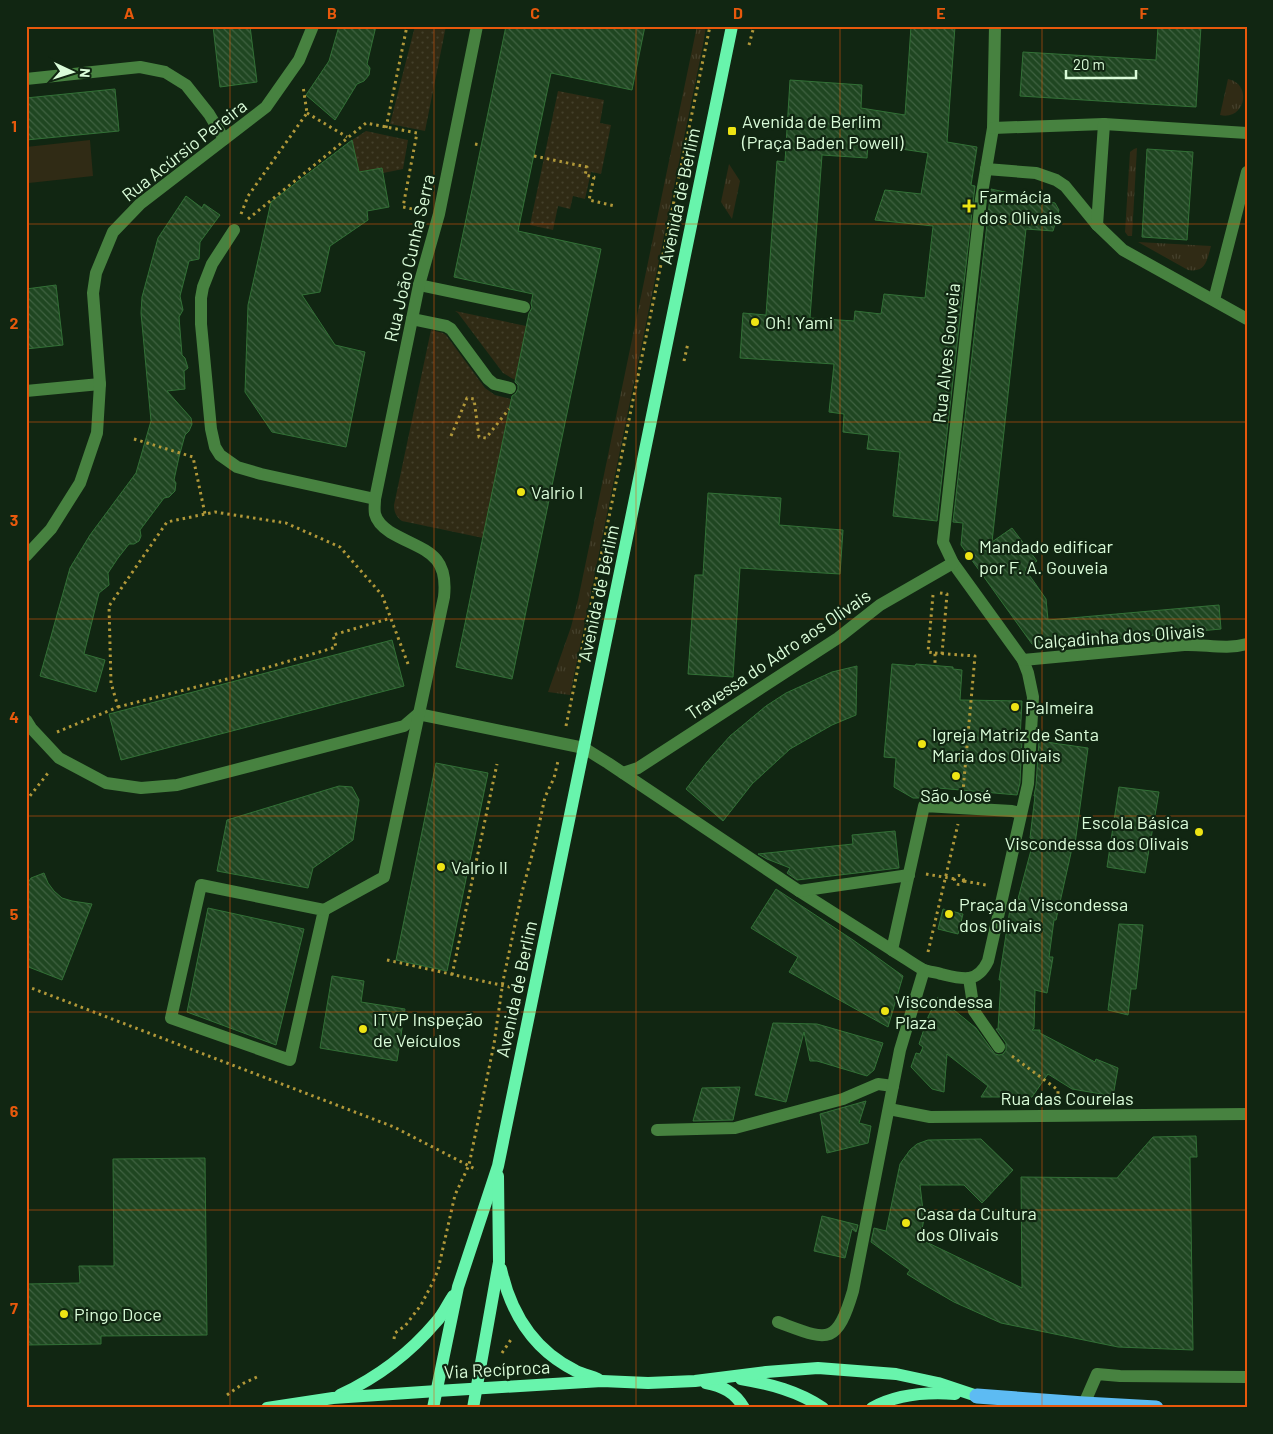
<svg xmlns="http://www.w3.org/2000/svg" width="1273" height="1434" viewBox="0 0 1273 1434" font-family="Barlow,sans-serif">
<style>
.grass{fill:url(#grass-tufts)}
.garden{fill:url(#garden-dots)}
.pitch{fill:#302b15}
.building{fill:url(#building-back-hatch);stroke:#327036;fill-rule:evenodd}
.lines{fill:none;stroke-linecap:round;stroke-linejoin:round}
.path{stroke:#b19839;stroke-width:3;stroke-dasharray:2.5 4;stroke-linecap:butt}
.minor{stroke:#478240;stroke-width:12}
.major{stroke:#68f4ac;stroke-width:12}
.highway{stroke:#5dbbf3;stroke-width:15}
.grid{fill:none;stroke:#e8590c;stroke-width:1;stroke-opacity:0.55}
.poi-dot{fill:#eee414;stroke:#112612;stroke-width:2}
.labels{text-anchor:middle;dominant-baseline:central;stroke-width:4.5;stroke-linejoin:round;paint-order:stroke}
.poi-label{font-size:18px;fill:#dafcd9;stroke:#112612;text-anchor:start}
.street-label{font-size:18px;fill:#dafcd9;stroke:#112612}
.neatline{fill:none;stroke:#e8590c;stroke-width:2}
.grid-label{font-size:16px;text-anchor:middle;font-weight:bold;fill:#e8590c}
</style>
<defs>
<pattern id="grass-tufts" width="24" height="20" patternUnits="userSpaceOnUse" patternTransform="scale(1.25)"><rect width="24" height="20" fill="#302b15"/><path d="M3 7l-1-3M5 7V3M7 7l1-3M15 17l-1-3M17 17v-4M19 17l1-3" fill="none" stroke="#44402b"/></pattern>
<pattern id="garden-dots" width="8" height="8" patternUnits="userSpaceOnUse" patternTransform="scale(1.25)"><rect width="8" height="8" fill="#302b15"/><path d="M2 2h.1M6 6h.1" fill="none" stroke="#44402b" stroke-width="1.8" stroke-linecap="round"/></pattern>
<pattern id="building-back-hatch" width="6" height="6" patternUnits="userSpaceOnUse" patternTransform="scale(1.25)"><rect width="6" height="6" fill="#1f4621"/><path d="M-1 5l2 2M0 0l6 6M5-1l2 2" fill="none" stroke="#3f6241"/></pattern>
</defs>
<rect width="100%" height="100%" fill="#112612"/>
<g class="grass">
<path d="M697,26H706L703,45L570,695L548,692L571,627L578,600Z"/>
<path d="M1228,79C1253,84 1245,121 1220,115Z"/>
<path d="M1137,148L1132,236H1128L1125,232L1130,152L1134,149Z"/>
<path d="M729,164L740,181L732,219L721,202Z"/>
<path d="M1138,242L1211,246C1207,260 1206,273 1188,270Z"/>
</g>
<g class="garden">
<path d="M415,26H446L425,131L390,124Z"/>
<path d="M558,91L604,100L600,123L611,125L601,174L591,172L585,199L573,196L570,209L558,206L553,230L530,225Z"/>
<path d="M366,131L408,140L403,169L383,173L381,168L359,172L352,140Z"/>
<path d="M455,311L526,326L515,380L503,373L458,313Z"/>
<path d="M431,330L443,333L446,335L485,388L495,395L511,399L483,538L402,521C396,517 394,512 394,505Z"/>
</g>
<path class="pitch" d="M90,140L93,176L29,183L26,147Z"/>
<g class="building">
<path d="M213,26H250L257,82L220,87Z"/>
<path d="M339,26H376L367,64L370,68L369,75L364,81L357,84L335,120L306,95L329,61Z"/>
<path d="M506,26H645L632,90L551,73L518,231L601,249L512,679L456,667L512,396L516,393L518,389V385L515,382L529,313L532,308L531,303L533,294L454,277Z"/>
<path d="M911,26H955L947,142L977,147L971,185L975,186L937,521L893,516L900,452L867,449L869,435L843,432L844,414L829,412L834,364L740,358L743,313L766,315L777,161L785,162L790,80L862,85L861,108L905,115ZM868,144L928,153L921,194L885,190L875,220L933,226L925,298L884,294L881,314L855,311L854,321L810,318L822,155L867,158Z"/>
<path d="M1158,26H1201L1196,107L1020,96L1023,52L1156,60Z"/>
<path d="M115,89L119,131L26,140V98Z"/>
<path d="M352,140L359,172L382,168L389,207L367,211L368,220L330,246L320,292L302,295L335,345L365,352L346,447L272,432L245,392L248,305L271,202Z"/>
<path d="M1147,149L1193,152L1187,240L1142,237Z"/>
<path d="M991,189L1055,203L1059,210L1053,231L1026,229L992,542L1012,528L1037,561L1025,569L1046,599L1048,620L1219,605L1221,629L1039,646L1032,644L961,545L963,523L953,522Z"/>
<path d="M186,196L202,208L204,204L220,215L200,242L199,259L189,261L180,296L183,310L179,317L182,355L185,358L188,368L184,371L185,389L167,391L191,418L192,424L189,431L185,435L179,457L174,480L176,483L175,491L169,497L164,498L140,530L141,536L139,541L134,544H129L118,558L108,573L109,585L99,593L84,654L105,660L96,692L40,676L70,568L90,535L136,473L151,421L141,313L142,297L158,238Z"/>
<path d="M56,285L63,345L26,349V289Z"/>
<path d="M708,493L781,498L779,525L843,530L840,574L740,568L733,677L688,674L695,575H703Z"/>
<path d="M392,640L404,686L121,760L109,714Z"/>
<path d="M892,664L915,666L916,664L953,667V669L962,670L960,700L1022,701L1020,739H1022L1020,783L1017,795L938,788L937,799L921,798H913L894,787L896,758L884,757Z"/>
<path d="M857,666L856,715L832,725L790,749L752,784L723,821L686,789L707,762L730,736L766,706L786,693L832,672Z"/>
<path d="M1039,741L1088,748L1075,844H1073L1056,920H1054L1049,957H1053L1047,993L1035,990L1034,1028L1032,1030H1040V1033L1095,1062L1096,1059L1118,1068L1113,1096L1072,1089L1048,1074L1032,1097H981L988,1086L947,1054L944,1092L932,1089L911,1067L916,1053L920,1054L923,1047L919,1044L928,1017L938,997L976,1028L995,1054L999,1055L1003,1054L1006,1050V1043L996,1029H998L1001,980H999L1010,909L1015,910L1034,839L1030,838L1035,796H1034L1036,785Z"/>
<path d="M436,763L488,773L447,971L396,960Z"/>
<path d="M339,786L352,787L359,800L353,840L313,868L308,888L217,871L227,820Z"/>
<path d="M1119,787L1159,792L1145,873L1107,867Z"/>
<path d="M895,831L899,868L797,880L787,873L790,868L767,859L758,854L853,844L852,835Z"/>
<path d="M44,873L48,883L54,891L62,898L72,901L92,904L62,980L26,966V886L31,878Z"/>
<path d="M776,889L853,940L903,976L888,1027L789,972L798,957L751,928Z"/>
<path d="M208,908L304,929L276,1045L187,1012Z"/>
<path d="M943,909L963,914L958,934L938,929Z"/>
<path d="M1119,924L1143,925L1136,989H1131L1128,1015L1108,1010Z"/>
<path d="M332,976L364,981L361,1002L405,1009L397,1061L320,1048Z"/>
<path d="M773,1023L817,1024L883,1043L874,1070L867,1076L817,1061H810L804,1032L786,1102L755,1095Z"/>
<path d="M740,1087L733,1120L693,1121L702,1088Z"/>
<path d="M866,1101L859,1123L871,1126L868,1143L827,1153L820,1114Z"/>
<path d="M1196,1136L1197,1157H1190L1193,1350L1118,1347L1001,1323L954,1302L923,1284L907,1274L910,1270L871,1242L874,1228L886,1231L900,1164L910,1150L917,1144L928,1140L981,1139L1013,1170L982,1203L964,1185H920L924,1219L920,1239L1022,1288L1021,1177L1117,1178L1153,1137Z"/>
<path d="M205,1158L207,1335L101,1336V1344L26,1345V1284L80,1283L79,1266H114L113,1159Z"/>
<path d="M822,1216L858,1225L856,1232L852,1229L845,1258L814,1251Z"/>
</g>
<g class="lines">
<g class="path">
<path d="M749,45L754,26"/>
<path d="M307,113L347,137"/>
<path d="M386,128L407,26"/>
<path d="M475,144L481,145"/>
<path d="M534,156L587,167L585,175L594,177L589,200L615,206"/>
<path d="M241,214L248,196L307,113L303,86"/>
<path d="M248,219L366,123L417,133L403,207L422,211"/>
<path d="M684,361L688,343"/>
<path d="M451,436L467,398L474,399L479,437L486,438L509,409"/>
<path d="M134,439L193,457L205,514"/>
<path d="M940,593L947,594L942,654"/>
<path d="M933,595L928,652L935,653V666"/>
<path d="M935,653L975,656L963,791"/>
<path d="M118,707L239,676L336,647L333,635L391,618"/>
<path d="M566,726L710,26"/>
<path d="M57,732L118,707L111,683L109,606L167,522L215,512L286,523L340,547L382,595L408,664"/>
<path d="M957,759L966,760"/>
<path d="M26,801L48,773"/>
<path d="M926,874L955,879"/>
<circle cx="959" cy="880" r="4.5"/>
<path d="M964,881L986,885"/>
<path d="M928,952L958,824"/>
<path d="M387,960L514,988"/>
<path d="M452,975L497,764"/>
<path d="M26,986L394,1127L477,1170"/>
<path d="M1012,1056L1058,1090V1099"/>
<path d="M394,1339L395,1333L405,1326L421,1305L433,1282L438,1270L455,1195L469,1165L494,1044L503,981L522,892L535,844L545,797L554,778L558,761"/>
<path d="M502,1353L512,1338"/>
<path d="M227,1395L244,1383L259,1376"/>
</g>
<g class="minor">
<path d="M995,26L993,128L981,199L943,542L953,563L1023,660L1028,673L1033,697L1028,784L988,961C977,984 962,979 941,974C935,972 928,972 922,969C912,963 902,956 892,950L924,806L1012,811L1021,813"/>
<path d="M26,79L140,67L165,72L186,85L209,114L224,139"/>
<path d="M993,128L1104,124L1247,133"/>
<path d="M986,169L1036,173L1056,180L1065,186L1097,225L1123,250L1247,319"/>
<path d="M1097,225L1104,124"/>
<path d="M234,230L212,264L203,287L201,298V324L211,429L215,447L220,455L237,467L261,474L375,499"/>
<path d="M419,285L524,307"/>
<path d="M1214,300L1247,172"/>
<path d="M412,319L446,326L451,329L488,379L494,384L510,388"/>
<path d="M26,391L100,384"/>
<path d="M26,556L51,529L80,483L97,433L100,384L93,293L96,273L113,232L140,204L266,107L299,60L313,26"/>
<path d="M1023,660L1184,645C1205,644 1226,650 1247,644"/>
<path d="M26,720L31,728L59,758L106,783L141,788L177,785L404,726L418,714L584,748L608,763L799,891L892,950"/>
<path d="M623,773L638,768L838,638L880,605L953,563"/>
<path d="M201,885L324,910L290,1060L171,1018Z"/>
<path d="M799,891L909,875"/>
<path d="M324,910L384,877L444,597C449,551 422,551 390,532C384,528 377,522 375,514C374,509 375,504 375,499L419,285L439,214L477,26"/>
<path d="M969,978L974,1011L999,1047"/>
<path d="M889,1109L930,1117L1247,1114"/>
<path d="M657,1130L735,1128L843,1099L878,1084L893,1086"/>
<path d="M778,1322C827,1340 836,1348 853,1291L900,1050L924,970"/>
<path d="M1084,1404L1097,1374L1120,1376L1247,1377"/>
</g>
<g class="major">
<path d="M501,1269C511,1314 533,1350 576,1371C583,1374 590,1376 598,1379"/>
<path d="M741,1379C770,1384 798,1391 823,1408"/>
<path d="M706,1383C722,1386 735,1392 744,1408"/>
<path d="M340,1395C376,1378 410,1353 436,1322C443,1315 447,1305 453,1296"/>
<path d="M267,1408L333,1398L437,1391L602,1381L648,1383L695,1381L766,1372L818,1368L896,1374L938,1383L977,1396"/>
<path d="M433,1408L458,1287L498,1166L732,26"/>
<path d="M473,1408L499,1262L498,1176"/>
<path d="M872,1408C897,1394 927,1392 955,1394"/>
</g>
<path class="highway" d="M977,1396L1084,1404L1156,1408"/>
</g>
<path class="grid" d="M230,26V1408M434,26V1408M636,26V1408M840,26V1408M1042,26V1408M26,224H1247M26,422H1247M26,619H1247M26,816H1247M26,1012H1247M26,1210H1247"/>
<g class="poi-dot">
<rect x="727" y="126" width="10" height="10" rx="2.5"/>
<path d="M966.5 198.5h5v5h5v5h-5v5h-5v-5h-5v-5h5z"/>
<circle cx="755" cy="322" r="5"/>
<circle cx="521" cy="492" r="5"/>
<circle cx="969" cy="556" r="5"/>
<circle cx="1015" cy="707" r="5"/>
<circle cx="922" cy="744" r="5"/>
<circle cx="956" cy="776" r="5"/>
<circle cx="1199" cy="832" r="5"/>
<circle cx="441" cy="867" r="5"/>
<circle cx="949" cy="914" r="5"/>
<circle cx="885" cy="1011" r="5"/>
<circle cx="363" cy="1029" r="5"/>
<circle cx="906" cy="1223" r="5"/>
<circle cx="64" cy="1314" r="5"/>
</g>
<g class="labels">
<g class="poi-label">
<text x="742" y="121">Avenida de Berlim<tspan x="742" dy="21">(Praça Baden Powell)</tspan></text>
<text x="979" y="196">Farmácia<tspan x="979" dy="21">dos Olivais</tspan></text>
<text x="765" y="322">Oh! Yami</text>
<text x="531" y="492">Valrio I</text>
<text x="979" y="546">Mandado edificar<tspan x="979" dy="21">por F. A. Gouveia</tspan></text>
<text x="1025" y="707">Palmeira</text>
<text x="932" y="734">Igreja Matriz de Santa<tspan x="932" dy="21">Maria dos Olivais</tspan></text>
<text x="956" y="795" text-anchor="middle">São José</text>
<text x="1189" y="822" text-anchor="end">Escola Básica<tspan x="1189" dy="21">Viscondessa dos Olivais</tspan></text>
<text x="451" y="867">Valrio II</text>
<text x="959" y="904">Praça da Viscondessa<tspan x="959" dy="21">dos Olivais</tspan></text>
<text x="895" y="1001">Viscondessa<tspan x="895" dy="21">Plaza</tspan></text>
<text x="373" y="1019">ITVP Inspeção<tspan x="373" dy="21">de Veículos</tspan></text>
<text x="916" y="1213">Casa da Cultura<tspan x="916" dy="21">dos Olivais</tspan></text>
<text x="74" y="1314">Pingo Doce</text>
</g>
<g class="street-label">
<text transform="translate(184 150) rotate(-38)">Rua Acúrsio Pereira</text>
<text transform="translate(679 196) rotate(-78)">Avenida de Berlim</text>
<text transform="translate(409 258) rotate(-77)">Rua João Cunha Serra</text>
<text transform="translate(946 353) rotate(-84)">Rua Alves Gouveia</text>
<text transform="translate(598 593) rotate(-78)">Avenida de Berlim</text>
<text transform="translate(1119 636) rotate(-4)">Calçadinha dos Olivais</text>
<text transform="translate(778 654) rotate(-34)">Travessa do Adro aos Olivais</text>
<text transform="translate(516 989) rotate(-78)">Avenida de Berlim</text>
<text x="1067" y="1098">Rua das Courelas</text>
<text transform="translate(497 1369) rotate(-3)">Via Recíproca</text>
</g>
</g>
<rect width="1273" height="1434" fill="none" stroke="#112612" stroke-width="55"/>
<g transform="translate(72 72) rotate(94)" stroke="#112612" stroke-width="4" paint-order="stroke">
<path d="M0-4L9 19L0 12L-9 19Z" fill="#dafcd9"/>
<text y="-8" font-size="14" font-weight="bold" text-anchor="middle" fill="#dafcd9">N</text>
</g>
<path d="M1066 70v8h70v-8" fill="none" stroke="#dafcd9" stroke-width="2.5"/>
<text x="1073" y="70" font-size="15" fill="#dafcd9" stroke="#112612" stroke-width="4" paint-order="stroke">20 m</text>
<rect x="28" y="28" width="1218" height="1378" class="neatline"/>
<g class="grid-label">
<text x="129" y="19">A</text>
<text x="332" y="19">B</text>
<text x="535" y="19">C</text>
<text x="738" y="19">D</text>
<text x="941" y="19">E</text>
<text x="1144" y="19">F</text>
<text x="14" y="132">1</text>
<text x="14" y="329">2</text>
<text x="14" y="526">3</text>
<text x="14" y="723">4</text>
<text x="14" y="920">5</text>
<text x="14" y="1117">6</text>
<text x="14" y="1314">7</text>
</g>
</svg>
